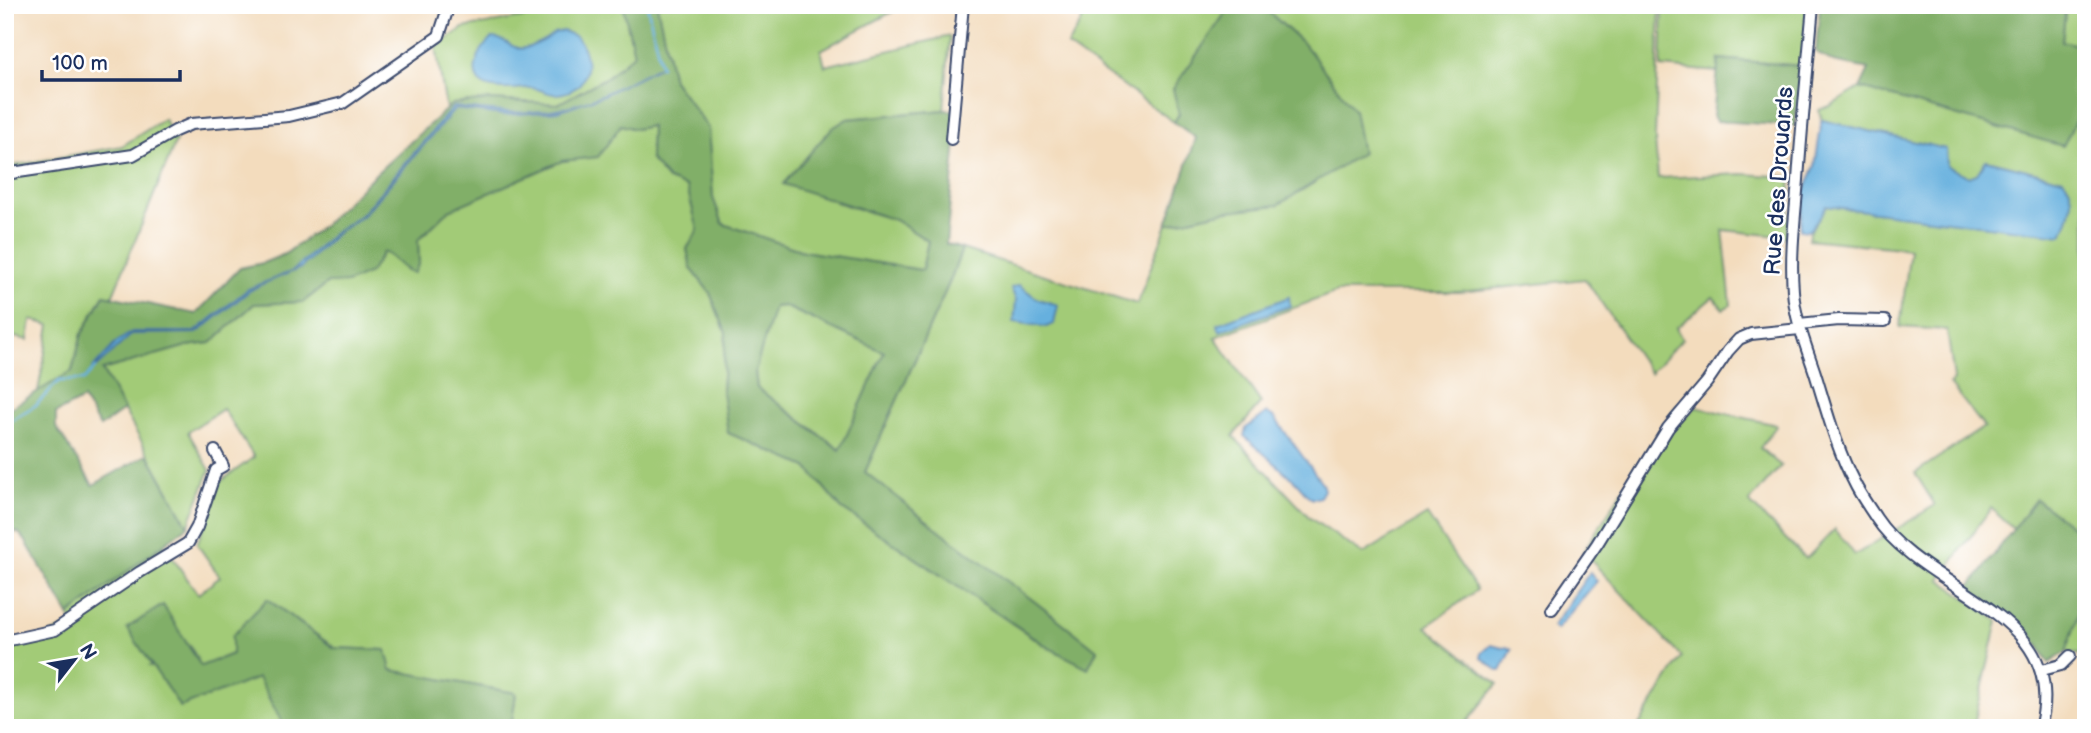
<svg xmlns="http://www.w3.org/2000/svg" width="2091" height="733" viewBox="0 0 2091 733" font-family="'Balsamiq Sans',sans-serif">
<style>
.green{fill:#a2cb77;stroke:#5e7d6a;stroke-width:2}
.forest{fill:#81af68;stroke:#4e6f63;stroke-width:2;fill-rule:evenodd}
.water{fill:#66b0de;stroke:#40709e;stroke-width:2}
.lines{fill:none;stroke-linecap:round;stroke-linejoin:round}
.stream{stroke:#66b0de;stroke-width:2.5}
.street-casing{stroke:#3b496c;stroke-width:14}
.street{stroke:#fff;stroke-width:10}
.labels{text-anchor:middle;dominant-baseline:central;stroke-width:5;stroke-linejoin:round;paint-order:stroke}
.street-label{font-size:23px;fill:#1b2f5e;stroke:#fff}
</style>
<rect width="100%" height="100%" fill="#fff"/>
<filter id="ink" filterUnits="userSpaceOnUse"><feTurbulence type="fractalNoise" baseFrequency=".0143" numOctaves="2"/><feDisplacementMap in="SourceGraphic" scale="14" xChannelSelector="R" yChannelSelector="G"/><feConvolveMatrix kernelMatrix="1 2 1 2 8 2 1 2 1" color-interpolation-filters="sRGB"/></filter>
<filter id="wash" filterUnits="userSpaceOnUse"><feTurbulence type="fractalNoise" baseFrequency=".00686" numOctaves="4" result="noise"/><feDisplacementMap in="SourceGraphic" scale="28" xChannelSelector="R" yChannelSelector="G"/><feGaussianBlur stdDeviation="1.57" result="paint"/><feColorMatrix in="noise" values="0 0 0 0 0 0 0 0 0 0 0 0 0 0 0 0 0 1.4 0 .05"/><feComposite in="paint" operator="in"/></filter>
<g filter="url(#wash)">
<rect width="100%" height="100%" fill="#f3dcbd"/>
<g class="green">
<path d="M556,5H623L634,54L607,77L558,104L491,100L452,104L446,109L436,47L463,28L537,15Z"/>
<path d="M657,5H905L821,50L825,66L950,36L944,110L847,119L835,202L895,220L928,241L922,271L803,251L723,224L713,198L708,128L673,80Z"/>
<path d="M1064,5H1231L1174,89L1179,114L1174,122L1067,46L1083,19Z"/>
<path d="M1261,5H1660L1655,139L1658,178L1742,174L1791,177L1787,237L1723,230L1731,305L1723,309L1713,297L1676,328L1682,339L1650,373L1585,279L1459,292H1337L1215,337L1261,403L1233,436L1310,518L1363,554L1427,515L1477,590L1426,627L1498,684L1462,728H511L516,693L390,670L385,650L335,648L267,599L232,654L201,667L190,645L150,666L258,677L285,728H5V645L39,639L74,624L69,615L163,544L198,594L220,577L197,544L220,482L254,457L223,409L188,432L210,470L188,526L102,370L187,346L211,343L254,304L303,302L328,283H347L383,252L395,257L406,271L419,263L418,240L449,210L562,161L598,156L621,125L635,129L651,126L650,159L668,180L687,187L698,230L687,249L691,268L710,293L726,333L722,391L729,433L807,467L841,508L1050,649L909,508L865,472L950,281L962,249L1137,304L1167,224L1221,212L1305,45Z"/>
<path d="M1663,5H1808L1802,66L1719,59L1718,72L1661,67Z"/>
<path d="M2066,5H2086V47L2062,42Z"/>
<path d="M1860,88L2066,138L2086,100V537L2036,499L2013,529L1991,508L1940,579L1998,621L1973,728H1637L1682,657L1583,552L1677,406L1685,417L1696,407L1777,425L1760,448L1781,466L1749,502L1806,559L1835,529L1855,555L1935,505L1915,473L1984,427L1950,384L1954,379L1947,330L1900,327L1910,249L1808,239C1809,228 1821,219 1826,206L2062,235C2070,216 2079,195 2063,179L1987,160L1977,174L1969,177L1947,166L1946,149L1822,120L1819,110L1830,106Z"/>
<path d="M164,119L176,141L112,297L103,296L82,334L72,371L38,392L50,325L31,320L28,340L5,335V167L122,146Z"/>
<path d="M784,306L885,352L841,450L757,388L755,371L773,307Z"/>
<path d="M2086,593V656L2066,652Z"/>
</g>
<g class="forest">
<path d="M623,5H657L673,80L708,128L713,198L723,224L803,251L922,270L928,241L895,220L783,184L831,129L847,119L944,110L959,111L946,244L962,249L950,281L865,472C941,534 1021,589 1097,650L1088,668L1051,649L841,508L807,467L728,433L722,391L726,333L710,293L691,268L687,249L698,230L687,187L668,180L650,159L651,126L635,129L621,125L598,157L562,161L449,210L418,240L419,263L414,273C401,270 395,257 383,252L370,273L347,283H328L303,302L254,304L211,343L187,346L102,370L124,410L100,427L83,399L56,413V427L93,485L148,454L188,526L69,615L25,540L18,532L5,533V411L72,371L82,334L104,295L196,314L240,268L263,263L285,254L324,225L370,179L452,104L491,100L558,104L607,77L634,54ZM784,306L884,352L840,450L757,388L755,371L774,307Z"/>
<path d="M1231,5H1261L1305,45L1354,110L1362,153L1278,205L1221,212L1167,224L1196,138L1174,122L1179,114L1173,89Z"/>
<path d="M1820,5H2066L2062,41L2086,47V100L2063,146L1864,89L1860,88L1869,69L1833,62L1816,52Z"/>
<path d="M1719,59L1802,66L1795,126L1716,121L1713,116Z"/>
<path d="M2036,499L2086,537V593L2066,652L2049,663L2030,632L1969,588Z"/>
<path d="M267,599L334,648L386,650L391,670L516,693L511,728H285L258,678L180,707L127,628L163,605L201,666L232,654V636Z"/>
</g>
<g class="water">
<path d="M563,31L577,37C593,60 590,91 557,94C548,95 540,88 531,88C514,88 470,97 476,65C478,54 484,45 492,38C506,38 507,46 518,48C526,51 549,38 554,33Z"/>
<path d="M662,65L603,95L558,111L504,115L455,109L363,215L338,232L301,268L260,285L248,292L197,333L132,334L93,370L92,369L117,342L132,332H195L248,289L293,271L334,233L361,215L453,107C487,111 522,116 556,109C593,103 629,81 662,65Z"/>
<path d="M1822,120L1946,149L1947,166L1969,177L1977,174L1986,160L2063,179C2079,195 2070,216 2062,235L1826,206C1821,216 1817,223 1808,231L1800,230L1803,195L1815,166Z"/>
<path d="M1019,285L1038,299L1058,305L1054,324L1046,327L1014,322L1016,300L1011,288Z"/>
<path d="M1289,297L1290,306L1220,331L1217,324Z"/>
<path d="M1267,413L1274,417L1322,483L1324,490L1320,497L1313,499L1309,497L1297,483L1244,436L1246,428Z"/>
<path d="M1590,572L1597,581L1556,630L1552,627Z"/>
<path d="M1491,645L1503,648L1507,647L1512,650L1501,671H1498L1481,657L1482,653Z"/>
</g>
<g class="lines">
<g class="stream">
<path d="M647,5L661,66"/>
<path d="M5,424L36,405L59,381L84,380L95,368"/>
</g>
</g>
</g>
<g filter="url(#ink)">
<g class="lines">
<defs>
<g id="street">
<path d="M1813,5C1808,63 1802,121 1798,180C1795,217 1790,254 1793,291C1795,319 1806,346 1815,373C1826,408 1837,450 1854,482C1860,495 1869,507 1876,518C1926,594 2072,612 2040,728"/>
<path d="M951,139L963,5"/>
<path d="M5,174L133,155L175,131L191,124L289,116L343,103L439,36L449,5"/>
<path d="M1799,324L1839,320L1885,321"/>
<path d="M1552,609L1597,544L1668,428L1707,382L1728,351L1739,339L1751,334L1800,329"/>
<path d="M5,641L55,630L140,572L188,543L197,527L216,470L223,466L215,451"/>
<path d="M2042,670L2061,665L2070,656"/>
</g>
</defs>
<use href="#street" class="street-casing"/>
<use href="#street" class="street"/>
</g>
</g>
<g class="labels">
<g class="street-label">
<text transform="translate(1779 181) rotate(-86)">Rue des Drouards</text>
</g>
</g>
<rect width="2091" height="733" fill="none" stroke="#fff" stroke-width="28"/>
<g transform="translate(74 660) rotate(59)" stroke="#ffffff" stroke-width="5" paint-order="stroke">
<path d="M0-5L12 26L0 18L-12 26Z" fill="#1b2f5e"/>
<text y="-10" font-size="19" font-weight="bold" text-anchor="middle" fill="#1b2f5e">N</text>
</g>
<path d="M42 70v10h138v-10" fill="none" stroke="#1b2f5e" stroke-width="3.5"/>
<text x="52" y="70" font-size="21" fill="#1b2f5e" stroke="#ffffff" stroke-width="5" paint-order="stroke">100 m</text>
</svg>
